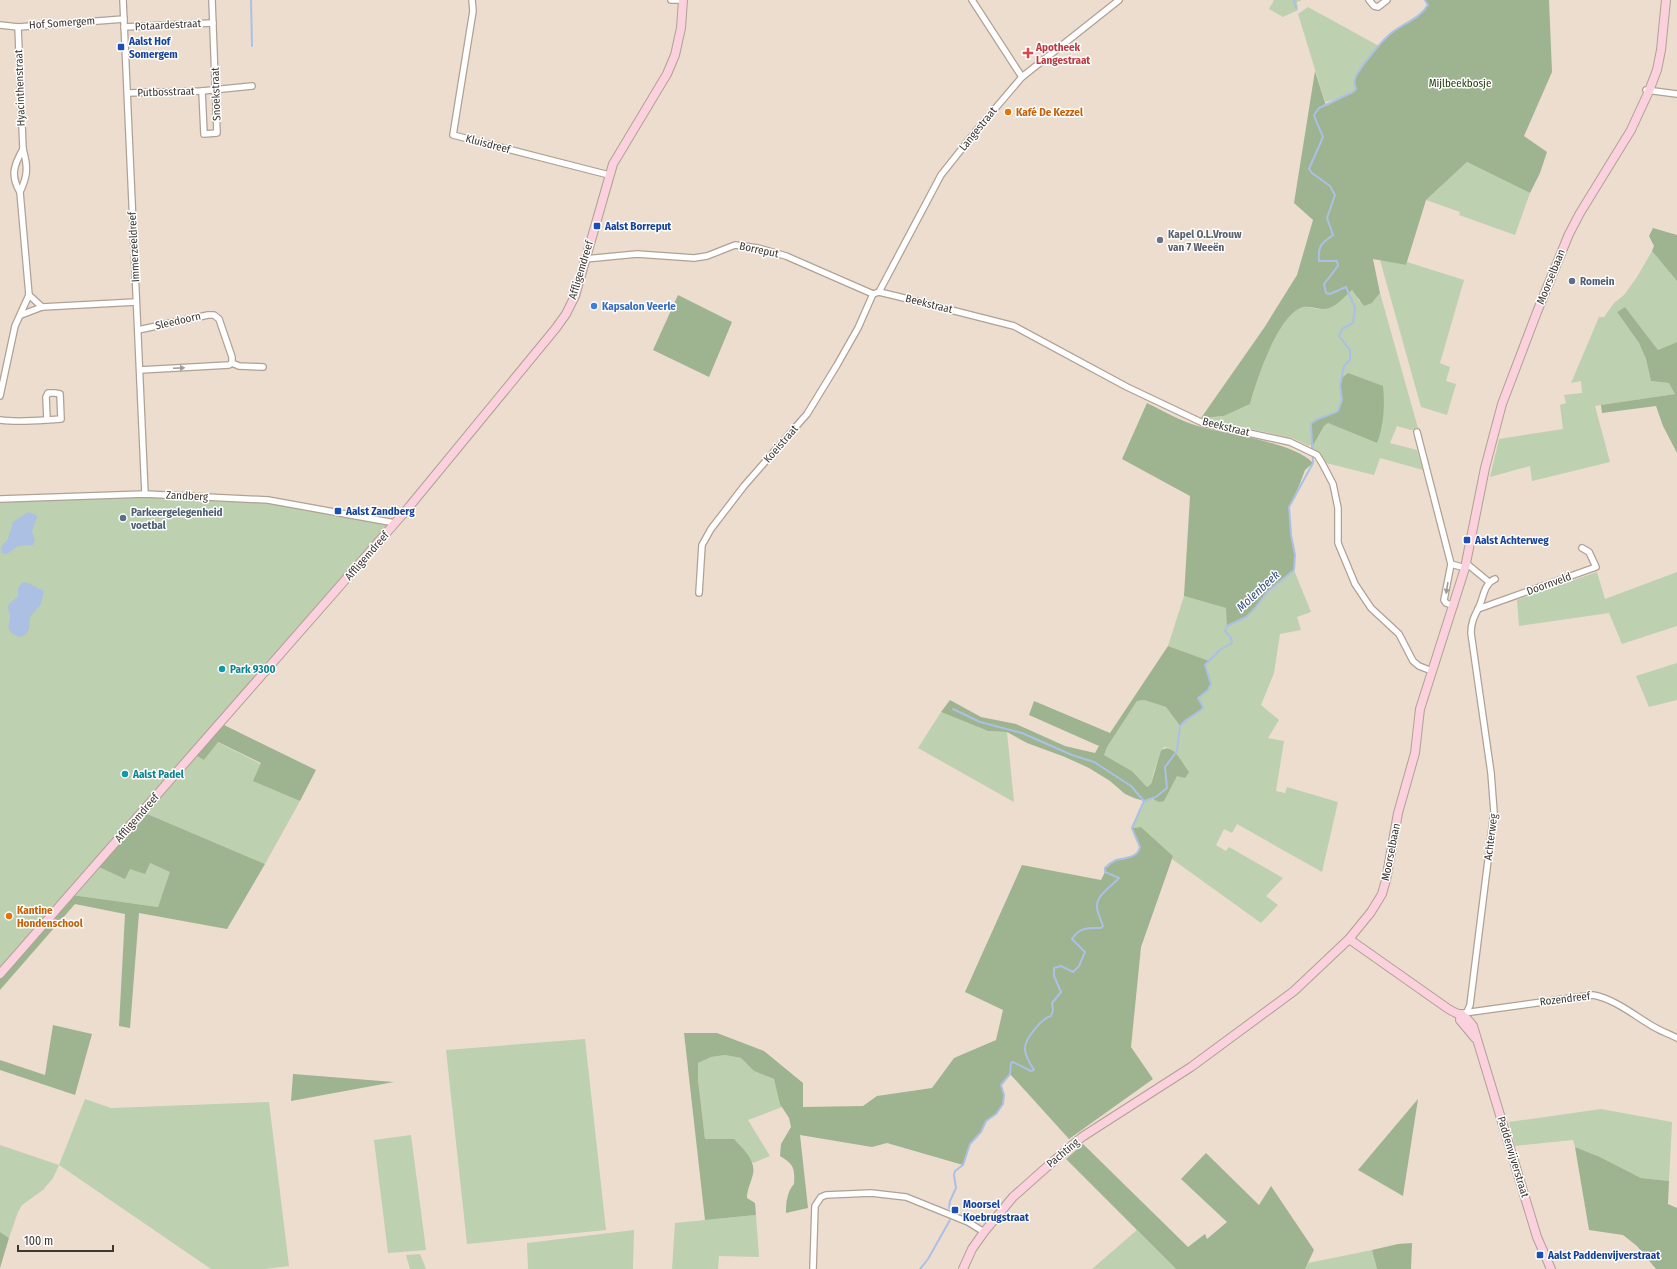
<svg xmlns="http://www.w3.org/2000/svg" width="1677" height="1269" viewBox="0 0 1677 1269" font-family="'Fira Sans Condensed',sans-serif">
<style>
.green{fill:#bdd0b0}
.forest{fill:#9eb38f}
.water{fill:#acc0e3}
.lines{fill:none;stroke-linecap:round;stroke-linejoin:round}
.stream{stroke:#acc0e3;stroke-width:2}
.street-casing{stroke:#b0a194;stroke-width:8}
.secondary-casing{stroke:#b0a194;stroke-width:10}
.street{stroke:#fff;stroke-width:5.5}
.secondary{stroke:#fad1dc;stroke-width:8}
.oneway{fill:#9e9b98}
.transit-dot{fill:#1a4fb4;stroke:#fff;stroke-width:1.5}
.health-dot{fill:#e0444e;stroke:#fff;stroke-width:1.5}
.food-dot{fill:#e8710a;stroke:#fff;stroke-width:1.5}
.worship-dot{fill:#6b7280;stroke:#fff;stroke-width:1.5}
.service-dot{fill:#5c6f8a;stroke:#fff;stroke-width:1.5}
.shop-dot{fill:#3f7fe0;stroke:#fff;stroke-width:1.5}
.culture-dot{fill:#0f9aa8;stroke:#fff;stroke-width:1.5}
.labels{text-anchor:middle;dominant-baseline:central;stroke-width:3;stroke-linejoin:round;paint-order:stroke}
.street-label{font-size:11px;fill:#3d3732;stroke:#fff}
.transit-label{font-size:11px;font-weight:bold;fill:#164399;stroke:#fff;text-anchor:start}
.health-label{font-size:11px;font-weight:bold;fill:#be3a42;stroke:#fff;text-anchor:start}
.park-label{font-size:11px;fill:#1b3500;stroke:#fff}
.food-label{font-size:11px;font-weight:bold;fill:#c56008;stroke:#fff;text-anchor:start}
.worship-label{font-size:11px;font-weight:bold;fill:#5b616d;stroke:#fff;text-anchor:start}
.service-label{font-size:11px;font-weight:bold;fill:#4e5e75;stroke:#fff;text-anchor:start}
.shop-label{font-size:11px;font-weight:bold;fill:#366cbe;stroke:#fff;text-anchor:start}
.culture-label{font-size:11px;font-weight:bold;fill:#0d838f;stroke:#fff;text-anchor:start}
.water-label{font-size:12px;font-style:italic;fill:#344e7d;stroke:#fff}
</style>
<rect width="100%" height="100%" fill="#edddcf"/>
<g class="green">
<path d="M1274,0H1302L1297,2L1298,10L1283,17L1269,9Z"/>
<path d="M1308,7L1379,46L1361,68L1355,80L1356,89C1348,98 1336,99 1325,102L1298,14Z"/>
<path d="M1467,162L1530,193L1515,235L1459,215L1460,212L1426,200Z"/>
<path d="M1652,251L1677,281V342L1658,350L1625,307L1617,312L1639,343L1646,359L1651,381L1670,383L1675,394L1595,406L1610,462L1532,481L1530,466L1490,477L1499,439L1563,429L1560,405L1566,403L1564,395L1582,393L1581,381L1571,383L1599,317H1604L1614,303L1624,295L1637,277Z"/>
<path d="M1380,260L1406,265L1407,262L1464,280L1440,363L1450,367L1446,381L1456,384L1447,415L1421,407Z"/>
<path d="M1352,290L1356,294L1359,301L1372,303L1380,293L1418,428L1411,430L1397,426L1390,443L1417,450L1423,470L1380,458L1374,475L1326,463L1311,449L1324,426L1328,423L1377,443L1382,420L1383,386H1340L1342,400L1338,411C1328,417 1318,416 1311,424L1312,444L1309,446L1292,438L1201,418L1224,416L1250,404C1256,382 1279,312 1303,307C1310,306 1316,310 1322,309C1330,309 1346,295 1352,290Z"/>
<path d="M145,494L268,500L395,523L0,974V499Z"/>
<path d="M1294,570L1311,612L1297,617L1301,630L1280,634L1274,673L1261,705L1279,720L1268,738L1284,741L1276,791L1285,793L1287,787L1338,802L1322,872L1237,824L1232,833L1224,829L1216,845L1226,851L1229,847L1283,878L1266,896L1278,905L1261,923L1172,859L1173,856L1141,827L1132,828L1144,801L1156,799L1182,763C1177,756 1174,747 1164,747L1154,771L1151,784L1147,787L1132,771L1104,755L1107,747L1137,701L1144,700L1166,707L1180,726L1191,716L1199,701L1198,698L1208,690L1211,684L1205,665L1208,661L1168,646L1184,596L1226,608L1228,626L1246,617L1255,608L1267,592Z"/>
<path d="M1597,572L1605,599L1677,572V626L1622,644L1609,613L1519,626L1517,600Z"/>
<path d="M1677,663V700L1649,707L1636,676Z"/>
<path d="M941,712L988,731L1007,732L1014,802L918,748Z"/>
<path d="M217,742L261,764L254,781L300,801L265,864L145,813L195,755L204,760Z"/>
<path d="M150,863L171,872L158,907L72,895L99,867L130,869Z"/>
<path d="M585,1039L606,1230L467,1244L446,1050Z"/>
<path d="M725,1055L741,1058L754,1071L774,1079L782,1107L748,1120L770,1156L753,1163C736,1141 733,1139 705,1139L698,1080V1063L711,1057Z"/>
<path d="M85,1099L111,1108L269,1102L289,1266L265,1269H211L59,1165L53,1178L43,1190L22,1205L18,1212L9,1238L0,1232V1145L59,1165Z"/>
<path d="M1601,1109L1672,1122L1669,1181L1641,1178L1600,1157L1575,1147L1573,1140L1515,1146L1509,1122Z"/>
<path d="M411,1135L426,1250L388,1253L374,1140Z"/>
<path d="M756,1215L759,1257L719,1256L718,1269H672L675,1223Z"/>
<path d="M634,1230L633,1269H528L527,1243Z"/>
<path d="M1137,1230L1176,1269H1092Z"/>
<path d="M1372,1250L1377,1269H1305L1308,1263Z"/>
<path d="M420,1254L426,1269H410L406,1255Z"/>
</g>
<g class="forest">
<path d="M1425,0H1549L1552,72L1524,136L1547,152L1540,173L1530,193L1467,162L1426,200L1406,265L1373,259L1380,293L1372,303L1364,306L1352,290C1344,297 1334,310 1322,309C1316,309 1310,306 1304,307C1279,311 1256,382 1250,404L1224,416L1201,418L1264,328L1297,275L1313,220L1294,203L1315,71L1326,106L1353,92L1356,89C1355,86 1354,82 1355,79C1357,70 1381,42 1389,35C1401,24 1419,20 1428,5Z"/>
<path d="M1653,228L1677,235V281L1652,251L1654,246L1649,236Z"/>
<path d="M678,295L732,322L709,377L653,350Z"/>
<path d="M1625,307L1658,350L1677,342V453L1663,426L1656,406L1602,413L1601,405L1675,394L1669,383L1651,381L1646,359L1639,343L1617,312Z"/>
<path d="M1348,373L1383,386C1385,404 1384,426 1377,443L1328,423L1324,426L1311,449V424C1318,416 1328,417 1338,411L1342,400L1340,386L1342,378Z"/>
<path d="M1147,403C1163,411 1181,421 1198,426C1228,435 1291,441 1313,463L1305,470L1299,486L1289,507L1291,535L1295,555L1294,570L1267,592L1255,608L1246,617L1227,626L1226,608L1184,596L1190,496L1122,459Z"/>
<path d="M1168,646L1209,661L1205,665L1211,684L1208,690L1198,698L1203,707C1199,713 1186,719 1180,726L1166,707L1144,700L1137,701L1107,747L1104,755L1132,771L1147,787L1151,784L1161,751C1173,740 1182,764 1189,772L1185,778L1177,776L1164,801L1159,802L1153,799L1144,801L1134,798L1125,794L1110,781L1089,768L1065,757L1027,743L1007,732L988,731L941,712L950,700L981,717L1016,724L1065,746L1095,753L1099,746L1029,715L1034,701L1110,733Z"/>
<path d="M220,723L316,770L300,801L253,781L261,763L218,742L204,760L195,755Z"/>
<path d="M145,813L265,864L227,929L139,913L130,1028L119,1026L125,914L75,904L0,990V979L72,895L158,907L170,872L150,863L145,874L130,869L125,879L99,867Z"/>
<path d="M1141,827L1173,856L1141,947L1131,1047L1153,1079L1069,1139L1010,1074L1001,1085L1004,1095L1003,1104L996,1114L986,1121L981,1132L970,1144L963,1165L887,1143L872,1147L800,1135L808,1208L786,1213C786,1202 787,1192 794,1184C795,1169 794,1164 780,1156L781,1144L791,1127L789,1118L780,1104L774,1079L754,1071L741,1058L725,1055L711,1057L698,1063V1080L705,1139H734C743,1149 756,1160 753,1174C751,1183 747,1189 747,1198L755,1203L756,1215L705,1220L684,1033H717L764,1051L803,1083V1107L863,1106L877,1096L932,1088L954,1058L996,1040L1003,1010L965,992L1022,865L1101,880L1105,872V868L1114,861L1125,859L1137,854L1140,847L1132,828Z"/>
<path d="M53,1025L92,1034L75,1095L0,1070V1060L45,1075Z"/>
<path d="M293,1074L394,1082L291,1101Z"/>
<path d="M1418,1099L1403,1196L1358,1170Z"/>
<path d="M1083,1144L1188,1247L1205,1234L1207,1239L1227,1222L1181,1179L1206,1153L1259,1205L1271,1186L1314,1250L1305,1269H1176L1066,1159Z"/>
<path d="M1575,1147L1600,1157L1641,1178L1669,1181L1668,1204L1677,1208V1269H1656L1637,1246L1623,1235L1589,1230Z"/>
<path d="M0,1232L9,1238L0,1268Z"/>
<path d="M1412,1243L1411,1269H1377L1372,1250L1398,1244Z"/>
</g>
<g class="water">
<path d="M28,512L36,515L37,517L32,531L35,541L33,545L18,546L7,554L2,553L1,547L8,539L13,522Z"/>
<path d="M23,582L28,583L44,591L41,604L30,617L29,629L25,635L19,637C2,629 11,626 10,614C9,610 6,608 9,605C11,601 16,599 18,596V588Z"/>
</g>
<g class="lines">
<g class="stream">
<path d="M251,0L252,46"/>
<path d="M1294,0L1296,8"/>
<path d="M953,709L980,722L1022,733L1072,755L1094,762L1131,786L1144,801"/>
<path d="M949,1208L950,1201L956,1188L954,1175L955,1171L963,1165L970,1144L981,1132L986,1121L996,1114L1003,1104L1004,1095L1001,1085L1010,1074L1011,1063L1013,1062L1031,1071L1034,1070C1030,1064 1024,1055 1025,1047C1026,1038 1042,1018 1051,1016L1053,1010L1052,1003L1061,992L1054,976V968L1061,966L1073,972L1079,966L1085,952L1072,939C1080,927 1088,928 1101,928L1103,926C1101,920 1098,914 1097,908C1095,896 1112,886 1119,878L1105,872V868C1108,865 1112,862 1116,860C1125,858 1138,858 1140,847L1132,828L1144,801L1156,797L1167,788L1165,767L1177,751L1180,726L1186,720L1201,710L1203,707L1198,698L1208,690L1211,684L1205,665L1220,650L1232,643L1231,638L1225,631L1227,626L1246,617L1255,608L1267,592L1294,570L1295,555L1291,535L1289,507L1313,463L1311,424C1318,416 1328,417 1338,411L1342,400L1340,386L1344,366L1350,360V350L1339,336L1342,329L1353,323L1355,308L1346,287L1330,294L1326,293L1324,284L1338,266L1337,261H1319C1318,245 1321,244 1333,235L1327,218L1335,195L1330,186L1312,173L1309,169L1323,137C1320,129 1316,122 1314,115L1319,108L1353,92L1356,89C1355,86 1354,82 1355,79C1357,71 1381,42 1389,35C1401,24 1419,20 1428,5L1425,0"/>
<path d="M920,1269L928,1259L950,1220"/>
</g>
<defs>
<g id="street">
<path d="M123,0L145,494"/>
<path d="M472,0L473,11L453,135L609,175"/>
<path d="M671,0H679"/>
<path d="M972,0L1022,77"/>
<path d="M1369,0L1374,6L1378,7L1387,0"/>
<path d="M0,25L18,27L124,19"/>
<path d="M18,27L23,149C28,167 28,175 20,192"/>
<path d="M124,27L213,23"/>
<path d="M1646,90L1677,94"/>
<path d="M202,91L204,134L217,133L212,0"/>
<path d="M128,93L202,91L252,86"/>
<path d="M585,259L637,254L694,258L707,256L735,245L758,248L786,256L873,294L879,292L896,296L1014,326L1127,387L1203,423L1290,442L1317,455L1322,463L1333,484L1338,508V543L1355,584L1371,608L1399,634L1413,661L1419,666L1432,671"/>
<path d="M879,292L941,175L976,131L1022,77L1119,0"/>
<path d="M29,295L42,307"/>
<path d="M21,315L42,307L136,302"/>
<path d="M138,330L208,315H214L219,319L232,357V363L229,365L140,370"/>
<path d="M232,363L239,366L263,367"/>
<path d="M0,396L15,326L29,295L20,192C10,175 14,165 23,149"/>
<path d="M0,420C20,423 41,420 61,419L60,394L55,393H48L46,397L47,420"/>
<path d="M1417,432L1451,564L1444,600L1446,603L1454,606"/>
<path d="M0,499L145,494L268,500L395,523"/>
<path d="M1466,563L1489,582"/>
<path d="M1451,564L1465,568"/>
<path d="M699,593L702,545L711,529L744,486L807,414L837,365L858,328L873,294"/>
<path d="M1478,609L1596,567L1589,552L1582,548"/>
<path d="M1467,1012L1470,1005L1494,812L1491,773L1471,633C1471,623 1474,617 1478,609C1484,598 1483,584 1495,579"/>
<path d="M1464,1013L1593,995C1615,999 1635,1016 1654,1027C1661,1031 1669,1034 1677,1038"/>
<path d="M813,1269L815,1206L821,1197L826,1195L871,1193L906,1197L968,1222L984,1232"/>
</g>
<g id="secondary">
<path d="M1349,939L1447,1008C1460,1017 1463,1012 1473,1026L1537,1237L1551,1269"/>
<path d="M0,974L409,507L556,328L566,314L575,296L613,164L667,74L675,55L681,28L683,0"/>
<path d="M1461,1014L1460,1020L1475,1038"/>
<path d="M963,1269L972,1249L984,1232L1013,1197L1049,1165L1082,1137L1191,1067L1294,991L1349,939L1371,912L1382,894L1386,880L1398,813L1415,753L1420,709L1465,568L1485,468L1502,404L1537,312L1569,234L1580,213L1631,130L1649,91L1657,70L1661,50L1666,0"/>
</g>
</defs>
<use href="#street" class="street-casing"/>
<use href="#secondary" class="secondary-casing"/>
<use href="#street" class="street"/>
<use href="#secondary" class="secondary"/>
</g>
<defs><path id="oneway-solid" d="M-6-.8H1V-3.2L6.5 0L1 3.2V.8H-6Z"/></defs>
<g class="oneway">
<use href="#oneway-solid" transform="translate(179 368) rotate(-3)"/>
<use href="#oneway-solid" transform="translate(1447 588) rotate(99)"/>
</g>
<g class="transit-dot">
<rect x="117" y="43" width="8" height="8" rx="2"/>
<rect x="593" y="222" width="8" height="8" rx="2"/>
<rect x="334" y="507" width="8" height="8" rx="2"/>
<rect x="1463" y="536" width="8" height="8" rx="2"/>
<rect x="951" y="1206" width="8" height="8" rx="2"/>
<rect x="1536" y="1251" width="8" height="8" rx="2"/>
</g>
<path class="health-dot" d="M1026 47h4v4h4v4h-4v4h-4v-4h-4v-4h4z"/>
<g class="food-dot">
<circle cx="1008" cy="112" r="4"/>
<circle cx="9" cy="916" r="4"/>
</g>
<circle class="worship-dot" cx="1160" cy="240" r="4"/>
<g class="service-dot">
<circle cx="1572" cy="281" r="4"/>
<circle cx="123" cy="518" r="4"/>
</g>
<circle class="shop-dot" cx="594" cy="306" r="4"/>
<g class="culture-dot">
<circle cx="222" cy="669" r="4"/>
<circle cx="125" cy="774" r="4"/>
</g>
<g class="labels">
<g class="street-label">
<text transform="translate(62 23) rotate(-4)">Hof Somergem</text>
<text transform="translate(168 25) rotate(-3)">Potaardestraat</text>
<text transform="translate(20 88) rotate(-92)">Hyacinthenstraat</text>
<text transform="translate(166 92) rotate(-2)">Putbosstraat</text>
<text transform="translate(216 94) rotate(-92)">Snoekstraat</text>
<text transform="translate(978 129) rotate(-51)">Langestraat</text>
<text transform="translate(488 144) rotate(15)">Kluisdreef</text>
<text transform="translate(134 247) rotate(-93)">Immerzeeldreef</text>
<text transform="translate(759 250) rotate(12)">Borreput</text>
<text transform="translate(581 270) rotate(-73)">Affligemdreef</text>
<text transform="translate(1551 277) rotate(-68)">Moorselbaan</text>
<text transform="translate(929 304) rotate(14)">Beekstraat</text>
<text transform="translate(178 321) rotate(-13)">Sleedoorn</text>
<text transform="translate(1226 427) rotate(14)">Beekstraat</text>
<text transform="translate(781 444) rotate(-49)">Koeistraat</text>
<text transform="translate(187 496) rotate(3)">Zandberg</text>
<text transform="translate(367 556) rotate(-49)">Affligemdreef</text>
<text transform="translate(1549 584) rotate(-20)">Doornveld</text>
<text transform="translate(137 818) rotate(-49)">Affligemdreef</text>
<text transform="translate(1491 837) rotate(-83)">Achterweg</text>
<text transform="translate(1391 852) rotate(-79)">Moorselbaan</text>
<text transform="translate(1565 999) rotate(-7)">Rozendreef</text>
<text transform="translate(1063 1153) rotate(-40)">Pachting</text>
<text transform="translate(1513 1157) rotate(73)">Paddenvijverstraat</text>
</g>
<g class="transit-label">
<text x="129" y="41">Aalst Hof<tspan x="129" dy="13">Somergem</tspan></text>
<text x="605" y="226">Aalst Borreput</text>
<text x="346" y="511">Aalst Zandberg</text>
<text x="1475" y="540">Aalst Achterweg</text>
<text x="963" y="1204">Moorsel<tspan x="963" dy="13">Koebrugstraat</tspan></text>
<text x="1548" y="1255">Aalst Paddenvijverstraat</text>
</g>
<g class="health-label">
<text x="1036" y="47">Apotheek<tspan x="1036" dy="13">Langestraat</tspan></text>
</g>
<g class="park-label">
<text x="1460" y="83">Mijlbeekbosje</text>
</g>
<g class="food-label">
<text x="1016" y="112">Kafé De Kezzel</text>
<text x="17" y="910">Kantine<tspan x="17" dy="13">Hondenschool</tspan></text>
</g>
<g class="worship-label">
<text x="1168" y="234">Kapel O.L.Vrouw<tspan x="1168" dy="13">van 7 Weeën</tspan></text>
</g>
<g class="service-label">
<text x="1580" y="281">Romein</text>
<text x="131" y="512">Parkeergelegenheid<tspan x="131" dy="13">voetbal</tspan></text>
</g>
<g class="shop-label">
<text x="602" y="306">Kapsalon Veerle</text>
</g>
<g class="culture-label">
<text x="230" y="669">Park 9300</text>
<text x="133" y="774">Aalst Padel</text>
</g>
<g class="water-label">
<text transform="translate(1258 591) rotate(-43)">Molenbeek</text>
</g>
</g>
<path d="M18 1245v6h95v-6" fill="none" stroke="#3d3732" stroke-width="2"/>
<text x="24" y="1245" font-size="12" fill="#3d3732" stroke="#ffffff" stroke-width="3" paint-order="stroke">100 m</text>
</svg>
